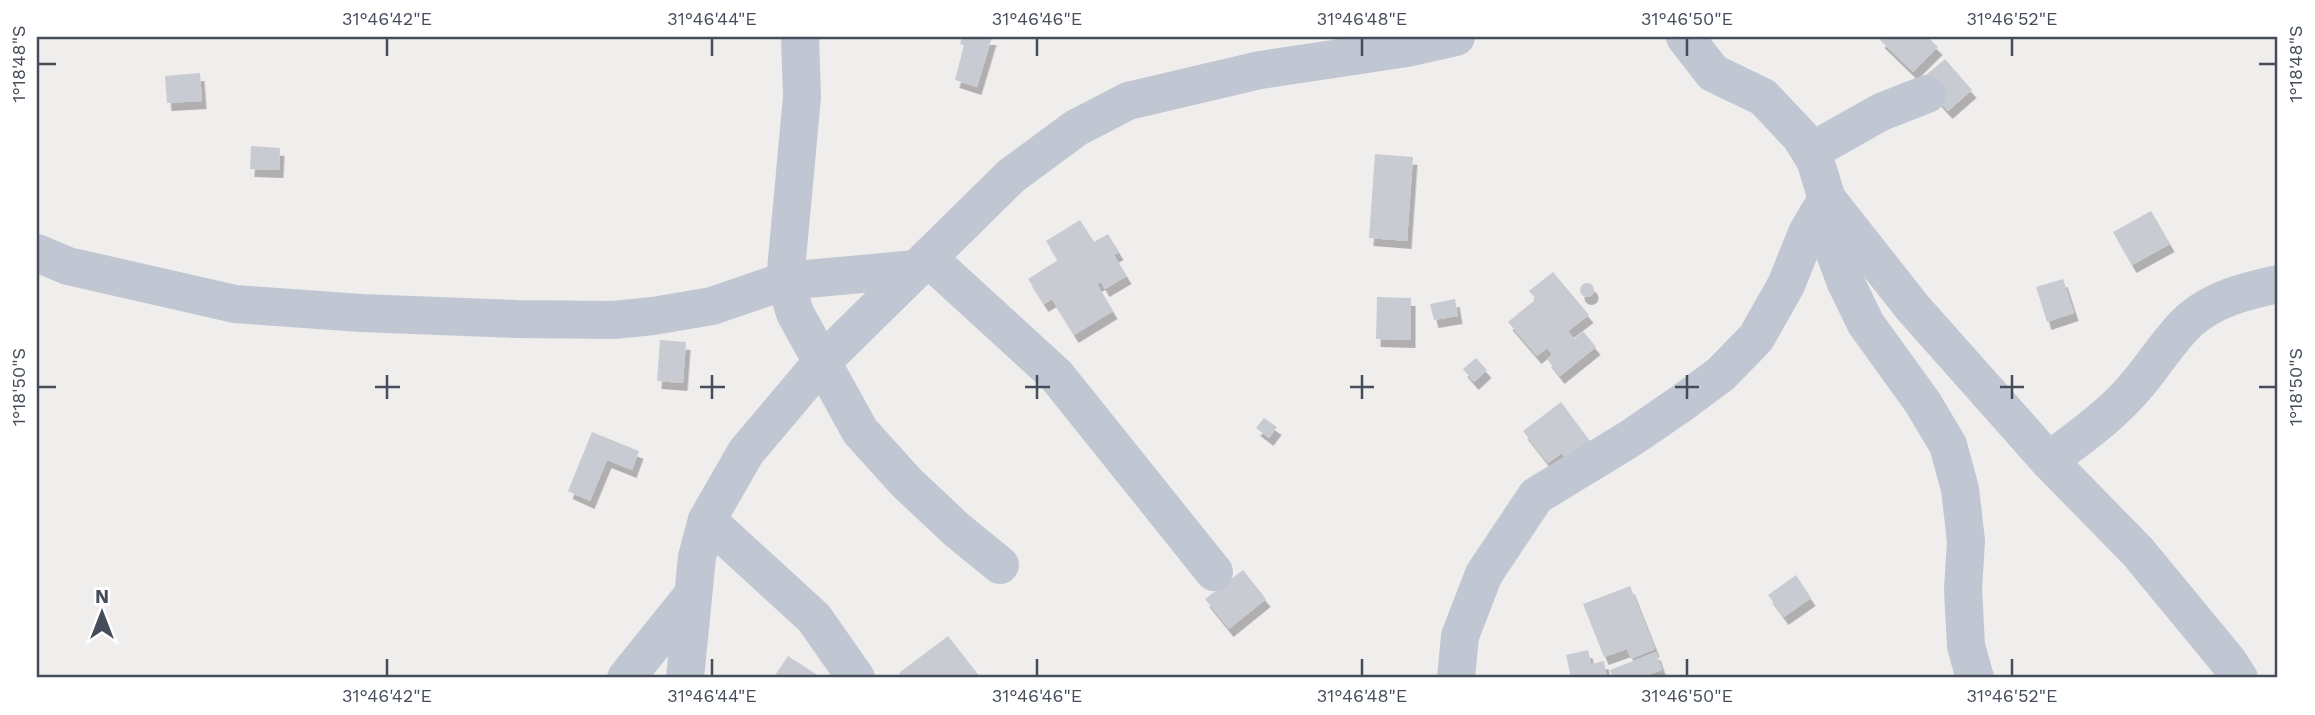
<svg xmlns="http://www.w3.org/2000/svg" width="2315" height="715" viewBox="0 0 2315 715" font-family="'Work Sans',sans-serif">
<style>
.building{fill:#c9cbd3;filter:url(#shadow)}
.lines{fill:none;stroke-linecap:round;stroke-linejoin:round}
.minor{stroke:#c0c7d3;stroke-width:38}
.ticks{fill:none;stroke:#454d5b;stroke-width:2.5}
.neatline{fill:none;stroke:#454d5b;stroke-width:2.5}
.ticks-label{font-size:18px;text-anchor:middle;fill:#454d5b}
</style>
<defs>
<filter id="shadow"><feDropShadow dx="4.5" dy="8" stdDeviation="0" flood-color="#0004"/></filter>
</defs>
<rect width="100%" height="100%" fill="#f0eded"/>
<g class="building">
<path d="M962,37H992L977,87L955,80L964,45L960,44Z"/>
<path d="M1883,37H1928L1938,47L1913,72L1880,40Z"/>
<path d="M1945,59L1972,90L1948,111L1920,80Z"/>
<path d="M200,73L202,101L167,103L165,76Z"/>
<path d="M251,146L280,148L279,170L250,169Z"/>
<path d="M1375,154L1413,157L1407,241L1369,238Z"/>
<path d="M2151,211L2170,244L2132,265L2113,232Z"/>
<path d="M1080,220L1094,242L1108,234L1119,252L1114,255L1127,276L1105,289L1101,282L1097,284L1113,311L1074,335L1052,299L1044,304L1028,279L1058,260L1046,241Z"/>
<path d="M1553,272L1589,315L1568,331L1574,339L1583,331L1596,347L1560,376L1547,359L1552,354L1547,348L1537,356L1508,322L1536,299L1529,291Z"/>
<path d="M2063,279L2074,313L2047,322L2036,287Z"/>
<circle cx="1587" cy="290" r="7"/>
<path d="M1377,297L1411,298V340L1376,339Z"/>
<path d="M1455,299L1458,316L1434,320L1430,304Z"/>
<path d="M660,340L686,342L683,383L657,381Z"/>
<path d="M1476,358L1487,370L1474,382L1463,369Z"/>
<path d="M1561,402L1593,445L1569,463L1562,453L1548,463L1523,431Z"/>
<path d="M1264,418L1277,427L1269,438L1256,428Z"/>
<path d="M592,432L639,451L632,470L607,460L590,501L568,491Z"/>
<path d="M1243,570L1266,599L1229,629L1205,599Z"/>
<path d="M1796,575L1811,598L1784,617L1768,595Z"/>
<path d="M1630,586L1655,649L1631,659L1627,649L1604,657L1583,604Z"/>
<path d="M948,636L981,678H903L899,673Z"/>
<path d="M1588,650L1591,664L1604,661L1607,678H1571L1566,655Z"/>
<path d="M1656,652L1662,670L1640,678H1613L1610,670Z"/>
<path d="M788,656L822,678H773Z"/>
</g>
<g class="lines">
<g class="minor">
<path d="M800,37L802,97L785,281L795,313L860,431L906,482L957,530L1000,565"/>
<path d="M1685,37L1713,73L1763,97L1800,136L1815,160L1827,199L1913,308L2049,461L2138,552L2228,661L2239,678"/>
<path d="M1810,152L1881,112L1927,94"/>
<path d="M1817,216L1830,240L1846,283L1866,324L1923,403L1948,445L1960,489L1966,541L1963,589L1966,646L1975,678"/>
<path d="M37,253L68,266L235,304L361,313L515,319L614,320L653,316L712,306L785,281L915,269"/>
<path d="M928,258L1056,375L1214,572"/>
<path d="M2049,461C2078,438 2111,416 2135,387C2154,366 2169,339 2190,320C2215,298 2247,291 2278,284"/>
<path d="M707,520L814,618L856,678"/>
<path d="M626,678L692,596"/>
<path d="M685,678L697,557L707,520L746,452L822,362L1011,176L1076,128L1128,101L1260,70L1407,48L1456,37"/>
<path d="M1456,678L1460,636L1484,574L1536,496L1631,438L1682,403L1721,374L1756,338L1786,285L1807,233L1827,199"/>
</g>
</g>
<path class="ticks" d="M387,38V56M712,38V56M1037,38V56M1362,38V56M1687,38V56M2012,38V56M38,64H56M2259,64H2276M387,375V399M712,375V399M1037,375V399M1362,375V399M1687,375V399M2012,375V399M38,387H56M375,387H400M700,387H725M1025,387H1050M1350,387H1374M1675,387H1699M2000,387H2024M2259,387H2276M387,659V676M712,659V676M1037,659V676M1362,659V676M1687,659V676M2012,659V676"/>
<rect width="2315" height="715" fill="none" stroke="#ffffff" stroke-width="77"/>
<g transform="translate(102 613)" stroke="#ffffff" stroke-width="5" paint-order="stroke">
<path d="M0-5L12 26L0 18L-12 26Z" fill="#454d5b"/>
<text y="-10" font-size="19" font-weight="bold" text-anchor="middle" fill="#454d5b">N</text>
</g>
<rect x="38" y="38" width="2238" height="638" class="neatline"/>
<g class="ticks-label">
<text x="387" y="25">31°46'42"E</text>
<text x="712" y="25">31°46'44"E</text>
<text x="1037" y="25">31°46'46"E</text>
<text x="1362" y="25">31°46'48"E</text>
<text x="1687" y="25">31°46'50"E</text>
<text x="2012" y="25">31°46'52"E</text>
<text transform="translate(19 64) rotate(-90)" y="6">1°18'48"S</text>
<text transform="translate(2296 64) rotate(-90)" y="6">1°18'48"S</text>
<text transform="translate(19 387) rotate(-90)" y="6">1°18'50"S</text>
<text transform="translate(2296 387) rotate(-90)" y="6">1°18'50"S</text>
<text x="387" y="702">31°46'42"E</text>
<text x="712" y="702">31°46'44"E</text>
<text x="1037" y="702">31°46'46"E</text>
<text x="1362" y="702">31°46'48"E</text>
<text x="1687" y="702">31°46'50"E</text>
<text x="2012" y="702">31°46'52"E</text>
</g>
</svg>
